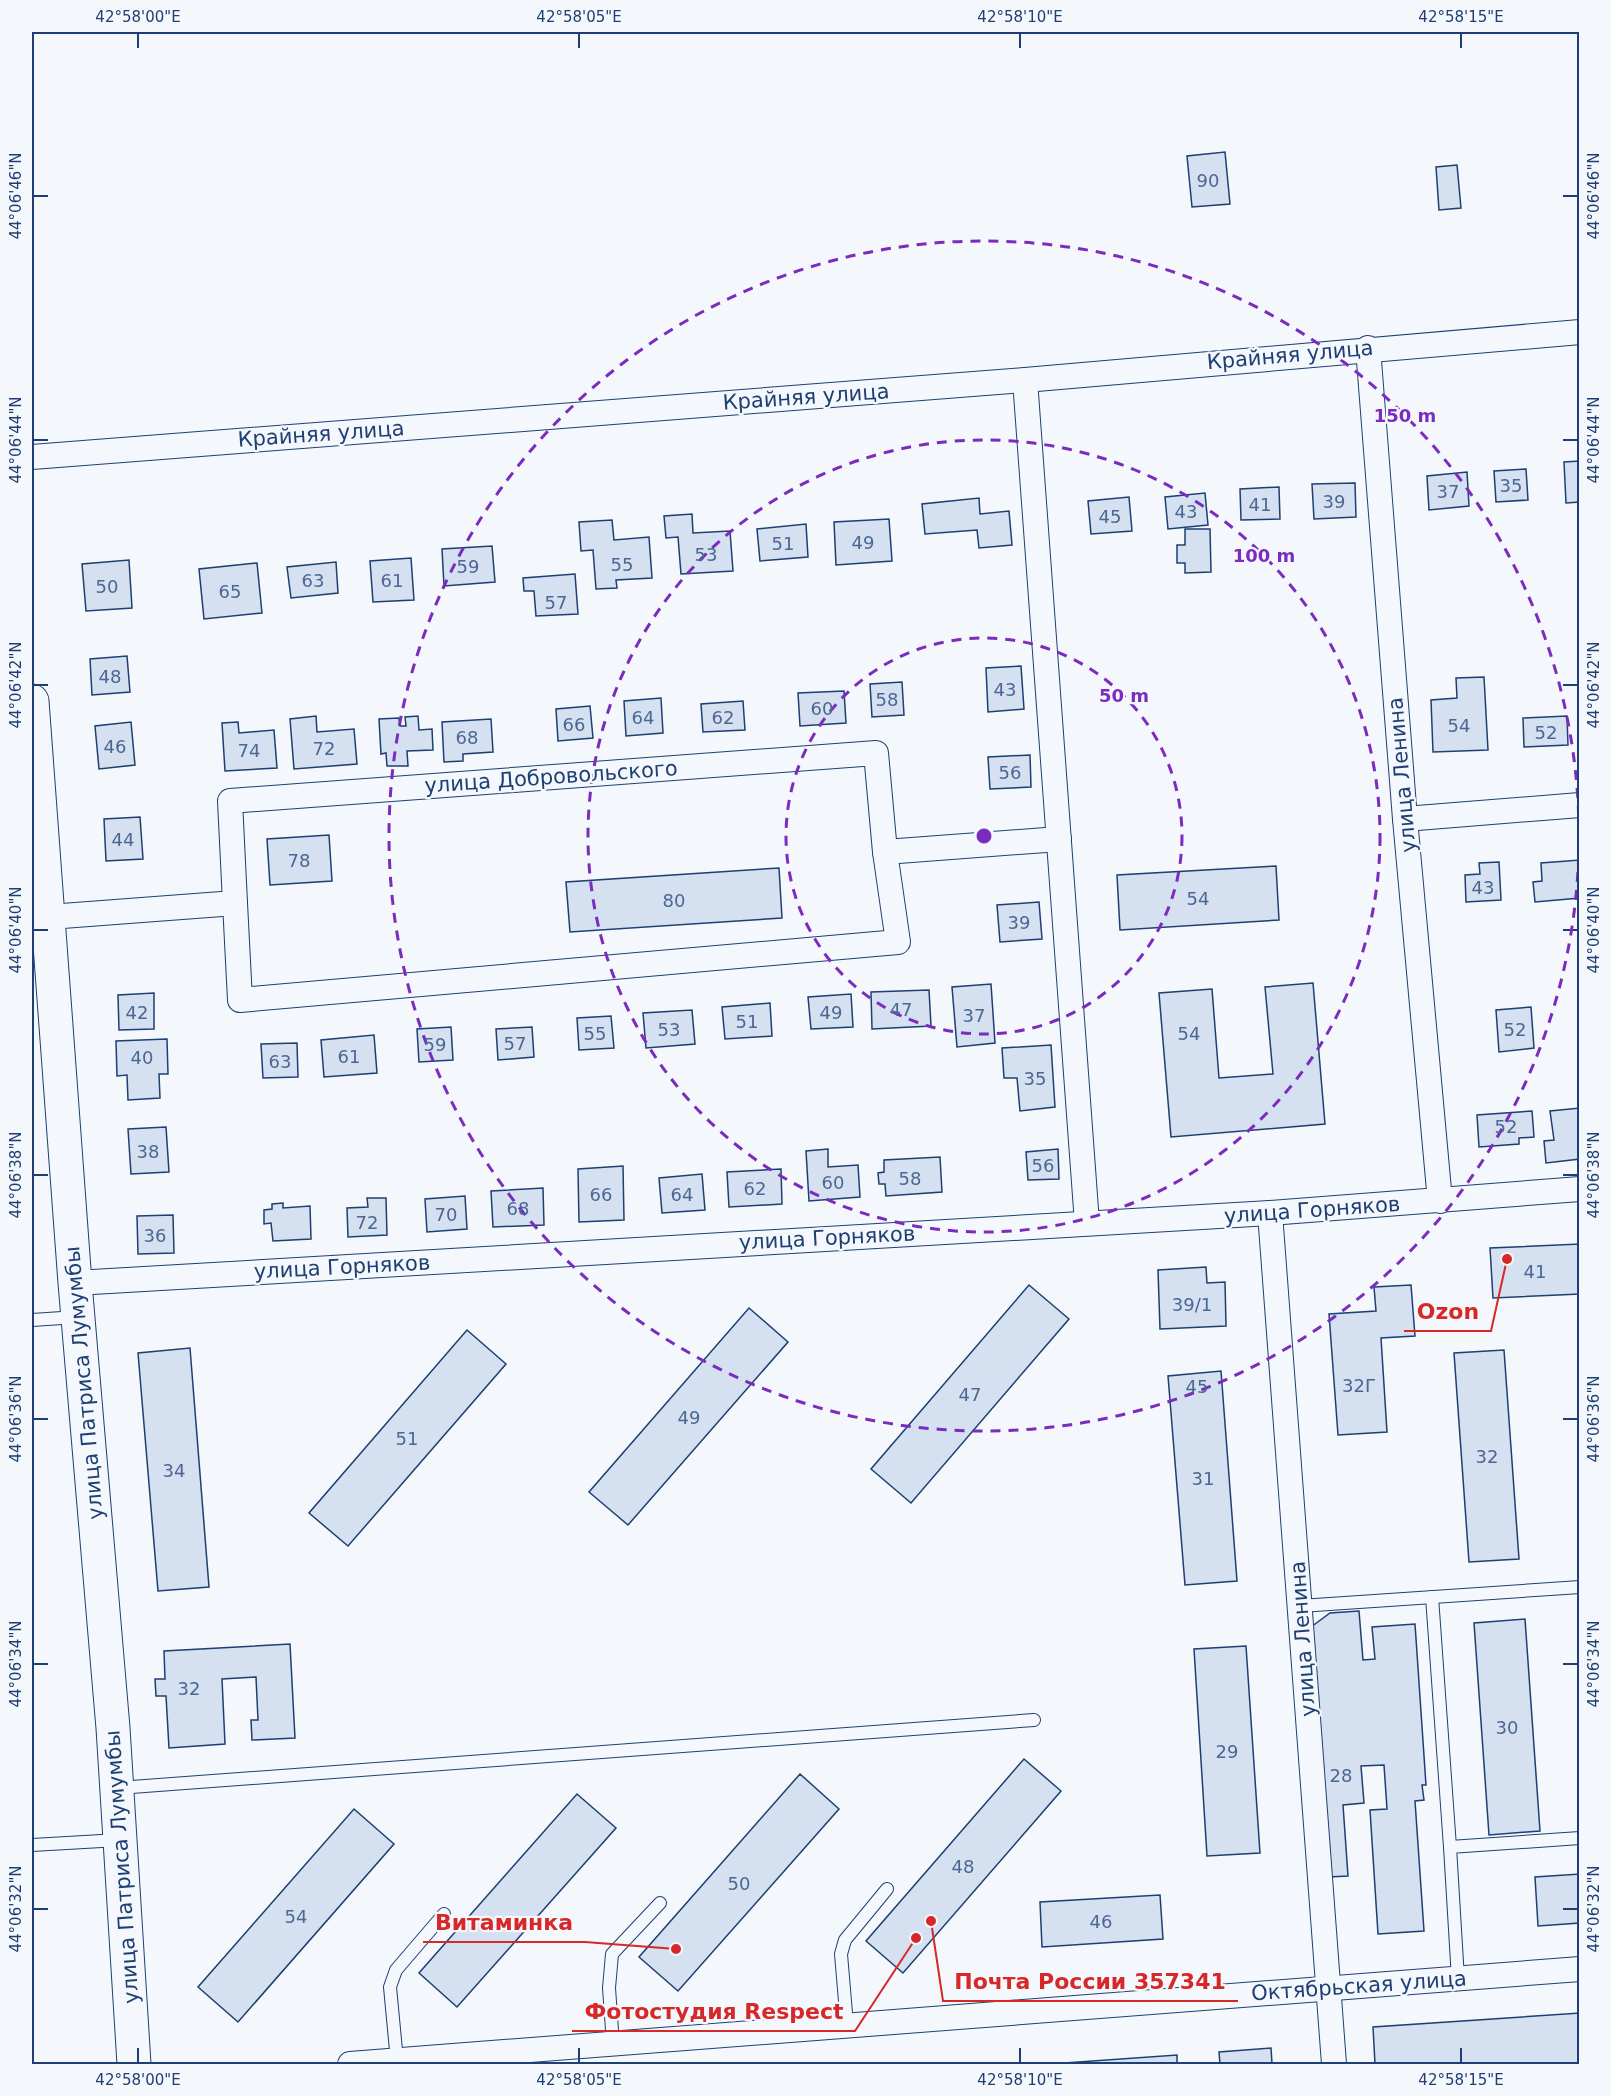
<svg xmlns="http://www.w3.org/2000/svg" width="1611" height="2096" viewBox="0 0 1611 2096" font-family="'DejaVu Sans',sans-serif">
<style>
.building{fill:#d5e0f0;stroke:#1d3f73;stroke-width:1.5}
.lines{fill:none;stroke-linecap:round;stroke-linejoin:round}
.lane-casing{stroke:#1d3f73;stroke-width:14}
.street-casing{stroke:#1d3f73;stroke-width:26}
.secondary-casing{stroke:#1d3f73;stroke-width:35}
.lane{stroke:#f4f7fb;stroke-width:12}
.street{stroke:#f4f7fb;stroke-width:24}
.secondary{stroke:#f4f7fb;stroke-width:33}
.ticks{fill:none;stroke:#1d3f73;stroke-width:2}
.ring{fill:none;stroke:#7b2cbf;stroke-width:3;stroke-dasharray:10 8}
.labels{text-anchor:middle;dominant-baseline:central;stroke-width:4.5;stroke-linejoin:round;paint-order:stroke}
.number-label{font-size:18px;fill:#4b6792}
.street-label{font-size:21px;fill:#1d3f73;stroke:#f4f7fb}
.centre{fill:#7b2cbf;stroke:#f4f7fb;stroke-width:3}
.ring-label{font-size:18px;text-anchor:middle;font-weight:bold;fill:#7b2cbf;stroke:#f4f7fb;stroke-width:4.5;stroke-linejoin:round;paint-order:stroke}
.leader{fill:none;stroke:#d62828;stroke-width:2}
.callout-dot{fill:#d62828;stroke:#f4f7fb;stroke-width:2}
.callout-label{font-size:22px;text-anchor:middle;font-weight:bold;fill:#d62828;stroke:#f4f7fb;stroke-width:4.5;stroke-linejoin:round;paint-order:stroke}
.neatline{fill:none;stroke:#1d3f73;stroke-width:2}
.ticks-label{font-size:15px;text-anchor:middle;fill:#1d3f73}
</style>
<rect width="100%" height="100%" fill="#f4f7fb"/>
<g class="building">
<path d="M1225,152L1230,204L1192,207L1187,156Z"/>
<path d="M1457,165L1461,208L1439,210L1436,167Z"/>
<path d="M1580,461V502L1566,503L1564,462Z"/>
<path d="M1526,469L1528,500L1496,502L1494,471Z"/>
<path d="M1467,472L1469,506L1429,510L1427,476Z"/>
<path d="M1355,483L1356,517L1314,519L1312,484Z"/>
<path d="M1279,487L1280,519L1241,520L1240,489Z"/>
<path d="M1205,493L1208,525L1168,529L1165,497Z"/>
<path d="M1129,497L1132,531L1091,534L1088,501Z"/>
<path d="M979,498L980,514L1009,511L1012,545L979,548L977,530L925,534L922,504Z"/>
<path d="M692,514L693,533L730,531L733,571L681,574L678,537L666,538L664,516Z"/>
<path d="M889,519L892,561L836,565L834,522Z"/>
<path d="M612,520L614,540L649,537L652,578L616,580L617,588L596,589L593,550L581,551L579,522Z"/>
<path d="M806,524L808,557L760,561L757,529Z"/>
<path d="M1185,529H1210L1211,572L1185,573V563H1177V545H1185Z"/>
<path d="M492,546L495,582L444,586L442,549Z"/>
<path d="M411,558L414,600L373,602L370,561Z"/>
<path d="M129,560L132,608L86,611L82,564Z"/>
<path d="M336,562L338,593L291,598L287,567Z"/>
<path d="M257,563L262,613L204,619L199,569Z"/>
<path d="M575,574L578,614L536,616L534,591H524L523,578Z"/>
<path d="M127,656L130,692L92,695L90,659Z"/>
<path d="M1021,666L1024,709L988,712L986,668Z"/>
<path d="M1484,677L1488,750L1433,752L1431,700L1457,698L1456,678Z"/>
<path d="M902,682L904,715L872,717L870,684Z"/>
<path d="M844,691L846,723L800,726L798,693Z"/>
<path d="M661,698L663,733L626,736L624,701Z"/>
<path d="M743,701L745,730L703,732L701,704Z"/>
<path d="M590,706L593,738L558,741L556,709Z"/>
<path d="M316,716L317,732L354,729L357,764L294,769L290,719Z"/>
<path d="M418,716L419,730L432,729L433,750L407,751L408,766H387L386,753L381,754L379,719L399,718L400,726H406L405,717Z"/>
<path d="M1567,716L1568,745L1524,747L1523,718Z"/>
<path d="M491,719L493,752L463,754V761L444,762L442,722Z"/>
<path d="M131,722L135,765L99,769L95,726Z"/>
<path d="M238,722L239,733L274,730L277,768L225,771L222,723Z"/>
<path d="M1030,755L1031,787L990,789L988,757Z"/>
<path d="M140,817L143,859L106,861L104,819Z"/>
<path d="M329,835L332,881L270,885L267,839Z"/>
<path d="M1580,860V898L1535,902L1533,882L1542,881L1541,863Z"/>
<path d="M1499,862L1501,900L1466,902L1465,875L1480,874L1479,863Z"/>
<path d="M1276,866L1279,920L1120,930L1117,875Z"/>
<path d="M779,868L782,918L570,932L566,882Z"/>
<path d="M1039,902L1042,939L1000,942L997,905Z"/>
<path d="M1313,983L1325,1124L1171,1137L1159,993L1212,989L1219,1078L1273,1074L1265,987Z"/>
<path d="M991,984L995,1043L957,1047L952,987Z"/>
<path d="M929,990L931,1026L872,1029L871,992Z"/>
<path d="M154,993V1029L119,1030L118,995Z"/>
<path d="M851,994L853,1027L811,1029L808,997Z"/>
<path d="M770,1003L772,1036L725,1039L722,1007Z"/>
<path d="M1531,1007L1534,1048L1499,1052L1496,1010Z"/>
<path d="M692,1010L695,1044L646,1048L643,1013Z"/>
<path d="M611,1016L614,1048L579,1050L577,1018Z"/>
<path d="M451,1027L453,1060L419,1062L417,1029Z"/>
<path d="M532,1027L534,1057L498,1060L496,1029Z"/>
<path d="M374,1035L377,1073L324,1077L321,1040Z"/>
<path d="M167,1039L168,1074H159L160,1098L128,1100L127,1075L117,1076L116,1041Z"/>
<path d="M297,1043L298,1077L263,1078L261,1044Z"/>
<path d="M1051,1045L1055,1107L1020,1111L1017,1078H1004L1002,1048Z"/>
<path d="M1580,1108V1159L1546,1163L1544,1141L1554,1140L1550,1111Z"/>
<path d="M1532,1111L1534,1137L1519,1138V1144L1479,1147L1477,1115Z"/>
<path d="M166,1127L169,1172L131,1174L128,1129Z"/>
<path d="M828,1149V1167L858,1165L860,1197L809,1201L806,1151Z"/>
<path d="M1058,1149L1059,1179L1028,1180L1026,1152Z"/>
<path d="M940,1157L942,1192L886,1196L885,1184H879L878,1173L884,1172V1160Z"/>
<path d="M623,1166L624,1220L579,1222L578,1169Z"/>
<path d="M781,1169L782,1204L729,1207L727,1172Z"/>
<path d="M702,1174L705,1210L662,1213L659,1178Z"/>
<path d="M543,1188L544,1225L493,1227L491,1191Z"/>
<path d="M465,1196L467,1229L427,1232L425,1199Z"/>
<path d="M367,1198H386L387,1235L348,1237L347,1208L368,1207Z"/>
<path d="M283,1203V1208L310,1206L311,1239L273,1241L271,1223L264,1224V1210L272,1209V1204Z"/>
<path d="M173,1215L174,1253L138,1254L137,1216Z"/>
<path d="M1580,1244V1294L1493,1298L1490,1248Z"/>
<path d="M1206,1267L1207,1283L1225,1282L1226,1326L1160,1329L1158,1270Z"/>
<path d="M1029,1285L1069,1319L911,1503L871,1469Z"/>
<path d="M1411,1285L1415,1336L1381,1338L1387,1432L1338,1435L1329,1314L1376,1311L1374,1287Z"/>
<path d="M749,1308L788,1342L628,1525L589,1492Z"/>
<path d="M467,1330L506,1364L348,1546L309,1513Z"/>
<path d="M190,1348L209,1587L158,1591L138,1353Z"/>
<path d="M1504,1350L1519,1559L1469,1562L1454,1353Z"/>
<path d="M1221,1371L1237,1581L1185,1585L1168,1376Z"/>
<path d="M1359,1611L1363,1660L1375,1659L1372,1627L1415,1624L1426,1785H1422L1424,1800L1415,1801L1424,1931L1378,1934L1370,1810L1387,1809L1384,1765L1361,1766L1364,1803L1343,1805L1348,1876L1328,1877L1311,1627L1330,1613Z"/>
<path d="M1525,1619L1540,1831L1489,1835L1474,1623Z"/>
<path d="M290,1644L295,1738L252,1740L251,1720H258L256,1677L222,1679L225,1744L169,1748L166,1696H156L155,1679H165L164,1651Z"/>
<path d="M1246,1646L1260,1853L1207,1856L1194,1649Z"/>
<path d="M1024,1759L1061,1791L903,1973L866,1941Z"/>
<path d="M800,1774L839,1809L678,1991L639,1957Z"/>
<path d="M577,1794L616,1828L457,2007L419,1973Z"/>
<path d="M354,1809L394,1844L238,2022L198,1987Z"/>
<path d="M1580,1874V1923L1538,1926L1535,1877Z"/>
<path d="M1160,1895L1163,1939L1042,1947L1040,1902Z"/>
<path d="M1580,2013V2064H1375L1373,2027Z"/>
<path d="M1271,2048L1272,2064H1220L1219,2052Z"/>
<path d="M1177,2055V2064H1050Z"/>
</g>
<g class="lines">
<defs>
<g id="lane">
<path d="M32,1320L77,1317"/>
<path d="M1432,1597L1450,1847"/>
<path d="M1300,1606L1580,1587"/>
<path d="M118,1788L1034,1720"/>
<path d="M32,1845L119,1840"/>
<path d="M1458,1979L1450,1847L1580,1838"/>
<path d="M847,2025L841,1954L845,1940L887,1889"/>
<path d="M613,2044L609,1988L612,1954L660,1903"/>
<path d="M397,2061L390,1987L396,1970L444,1914"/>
</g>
<g id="street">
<path d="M1368,348L1405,819L1440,1201"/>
<path d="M1025,380L1087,1223"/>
<path d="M32,457L1025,380L1580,332"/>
<path d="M1405,819L1580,805"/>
<path d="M235,903L240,1000L898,942L885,852"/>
<path d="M49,917L235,903L230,801L876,753L885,852L1059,839"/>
<path d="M1270,1213L1334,2064"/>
<path d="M75,1283L1270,1213L1580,1189"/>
<path d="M350,2064L1580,1969"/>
</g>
<path id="secondary" d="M32,701L75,1283L113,1728L134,2064"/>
</defs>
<use href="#lane" class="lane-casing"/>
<use href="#street" class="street-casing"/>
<use href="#secondary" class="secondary-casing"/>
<use href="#lane" class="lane"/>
<use href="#street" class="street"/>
<use href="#secondary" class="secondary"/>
</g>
<path class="ticks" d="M138,33V48M579,33V48M1020,33V48M1461,33V48M33,196H48M1563,196H1578M33,440H48M1563,440H1578M33,685H48M1563,685H1578M33,930H48M1563,930H1578M33,1175H48M1563,1175H1578M33,1419H48M1563,1419H1578M33,1664H48M1563,1664H1578M33,1909H48M1563,1909H1578M138,2048V2063M579,2048V2063M1020,2048V2063M1461,2048V2063"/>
<g class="ring">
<circle cx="984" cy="836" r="198"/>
<circle cx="984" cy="836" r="396"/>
<circle cx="984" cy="836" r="595"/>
</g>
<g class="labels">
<g class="number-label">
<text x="1208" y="180">90</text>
<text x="1511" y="485">35</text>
<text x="1448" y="491">37</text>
<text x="1334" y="501">39</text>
<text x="1260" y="504">41</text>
<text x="1186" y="511">43</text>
<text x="1110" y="516">45</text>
<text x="863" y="542">49</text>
<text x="783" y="543">51</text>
<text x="706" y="554">53</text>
<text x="622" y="564">55</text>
<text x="468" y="566">59</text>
<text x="313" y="580">63</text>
<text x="392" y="580">61</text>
<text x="107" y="586">50</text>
<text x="230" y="591">65</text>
<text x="556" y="602">57</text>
<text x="110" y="676">48</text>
<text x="1005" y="689">43</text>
<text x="887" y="699">58</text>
<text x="822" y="708">60</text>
<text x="643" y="717">64</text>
<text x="723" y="717">62</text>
<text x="574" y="724">66</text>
<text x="1459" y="725">54</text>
<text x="1546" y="732">52</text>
<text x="467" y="737">68</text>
<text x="115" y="746">46</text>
<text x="324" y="748">72</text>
<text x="249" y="750">74</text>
<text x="1010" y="772">56</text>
<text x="123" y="839">44</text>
<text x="299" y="860">78</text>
<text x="1483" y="887">43</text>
<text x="1198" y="898">54</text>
<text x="674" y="900">80</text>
<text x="1019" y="922">39</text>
<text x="901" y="1009">47</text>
<text x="137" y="1012">42</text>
<text x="831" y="1012">49</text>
<text x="974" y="1015">37</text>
<text x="747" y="1021">51</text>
<text x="669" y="1029">53</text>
<text x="1515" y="1029">52</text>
<text x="595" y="1033">55</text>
<text x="1189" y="1033">54</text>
<text x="515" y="1043">57</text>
<text x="435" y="1044">59</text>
<text x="349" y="1056">61</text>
<text x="142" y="1057">40</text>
<text x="280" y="1061">63</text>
<text x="1035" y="1078">35</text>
<text x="1506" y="1126">52</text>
<text x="148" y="1151">38</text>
<text x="1043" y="1165">56</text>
<text x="910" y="1178">58</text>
<text x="833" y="1182">60</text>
<text x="755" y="1188">62</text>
<text x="601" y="1194">66</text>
<text x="682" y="1194">64</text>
<text x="518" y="1208">68</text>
<text x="446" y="1214">70</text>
<text x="367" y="1222">72</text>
<text x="155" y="1235">36</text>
<text x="1535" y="1271">41</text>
<text x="1192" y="1304">39/1</text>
<text x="1359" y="1385">32Г</text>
<text x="1197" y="1386">45</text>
<text x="970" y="1394">47</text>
<text x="689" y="1417">49</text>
<text x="407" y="1438">51</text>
<text x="1487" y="1456">32</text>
<text x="174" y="1470">34</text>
<text x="1203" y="1478">31</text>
<text x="189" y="1688">32</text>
<text x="1507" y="1727">30</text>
<text x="1227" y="1751">29</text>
<text x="1341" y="1775">28</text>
<text x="963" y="1866">48</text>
<text x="739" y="1883">50</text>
<text x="296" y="1916">54</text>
<text x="1101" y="1921">46</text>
</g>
<g class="street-label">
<text transform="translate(1290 355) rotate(-5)">Крайняя улица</text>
<text transform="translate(806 397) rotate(-4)">Крайняя улица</text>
<text transform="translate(321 434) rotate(-4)">Крайняя улица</text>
<text transform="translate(1402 775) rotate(-95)">улица Ленина</text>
<text transform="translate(551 777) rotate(-4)">улица Добровольского</text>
<text transform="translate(1312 1210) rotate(-4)">улица Горняков</text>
<text transform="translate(827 1238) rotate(-3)">улица Горняков</text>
<text transform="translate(342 1267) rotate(-3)">улица Горняков</text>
<text transform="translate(84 1383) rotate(-95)">улица Патриса Лумумбы</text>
<text transform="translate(1303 1639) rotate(-94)">улица Ленина</text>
<text transform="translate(122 1867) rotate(-94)">улица Патриса Лумумбы</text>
<text transform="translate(1359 1986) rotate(-4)">Октябрьская улица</text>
</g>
</g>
<circle cx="984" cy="836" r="9" class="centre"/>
<g class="ring-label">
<text x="1405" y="422">150 m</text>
<text x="1264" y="562">100 m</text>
<text x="1124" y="702">50 m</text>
</g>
<path class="leader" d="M1507 1259L1491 1331H1404M676 1949L585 1942H423M931 1921L943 2001H1238M916 1938L855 2031H572"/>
<g class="callout-dot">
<circle cx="1507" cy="1259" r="6"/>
<circle cx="676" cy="1949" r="6"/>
<circle cx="931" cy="1921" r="6"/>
<circle cx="916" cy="1938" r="6"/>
</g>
<g class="callout-label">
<text x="1448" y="1319">Ozon</text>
<text x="504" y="1930">Витаминка</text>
<text x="1090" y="1989">Почта России 357341</text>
<text x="714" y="2019">Фотостудия Respect</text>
</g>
<rect width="1611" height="2096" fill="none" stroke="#f4f7fb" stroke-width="66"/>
<rect x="33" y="33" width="1545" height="2030" class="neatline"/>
<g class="ticks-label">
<text x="138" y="22">42°58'00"E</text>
<text x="579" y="22">42°58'05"E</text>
<text x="1020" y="22">42°58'10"E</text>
<text x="1461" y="22">42°58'15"E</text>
<text transform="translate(16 196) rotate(-90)" y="5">44°06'46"N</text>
<text transform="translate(1594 196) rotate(-90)" y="5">44°06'46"N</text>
<text transform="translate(16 440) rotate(-90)" y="5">44°06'44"N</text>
<text transform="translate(1594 440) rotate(-90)" y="5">44°06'44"N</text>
<text transform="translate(16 685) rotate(-90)" y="5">44°06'42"N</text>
<text transform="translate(1594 685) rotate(-90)" y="5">44°06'42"N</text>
<text transform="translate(16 930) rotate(-90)" y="5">44°06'40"N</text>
<text transform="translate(1594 930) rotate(-90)" y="5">44°06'40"N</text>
<text transform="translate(16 1175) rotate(-90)" y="5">44°06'38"N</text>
<text transform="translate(1594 1175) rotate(-90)" y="5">44°06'38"N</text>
<text transform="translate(16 1419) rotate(-90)" y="5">44°06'36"N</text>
<text transform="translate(1594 1419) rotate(-90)" y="5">44°06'36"N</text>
<text transform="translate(16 1664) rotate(-90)" y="5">44°06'34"N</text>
<text transform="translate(1594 1664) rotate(-90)" y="5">44°06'34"N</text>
<text transform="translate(16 1909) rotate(-90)" y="5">44°06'32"N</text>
<text transform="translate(1594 1909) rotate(-90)" y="5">44°06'32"N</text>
<text x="138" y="2085">42°58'00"E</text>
<text x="579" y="2085">42°58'05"E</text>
<text x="1020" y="2085">42°58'10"E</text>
<text x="1461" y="2085">42°58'15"E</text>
</g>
</svg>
